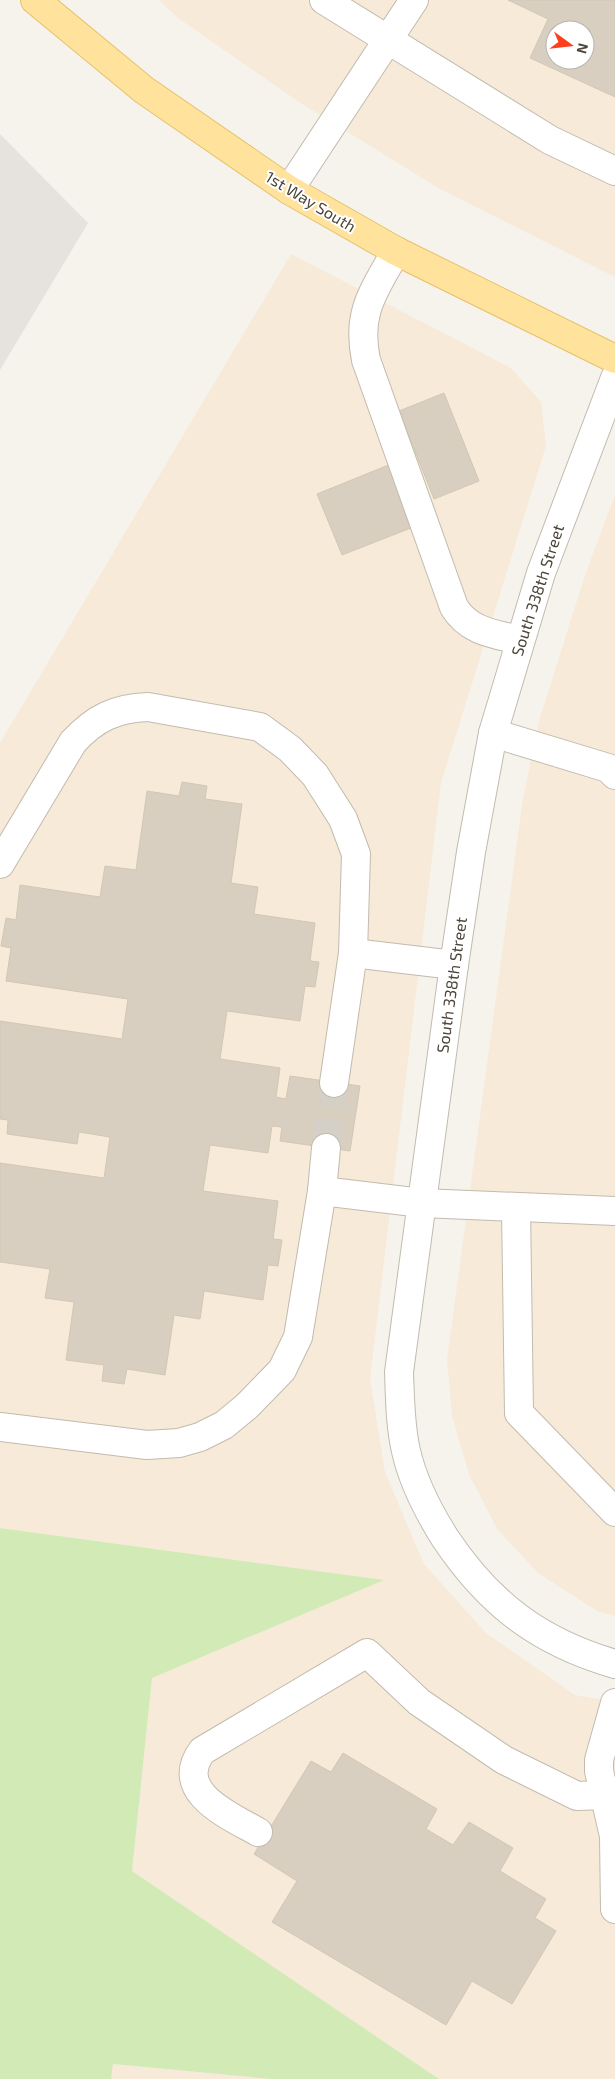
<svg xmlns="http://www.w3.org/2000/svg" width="615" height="2079" viewBox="0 0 615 2079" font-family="'Exo 2',sans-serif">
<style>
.commercial{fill:#f7ead8;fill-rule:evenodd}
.industrial{fill:#e6e2dd}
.green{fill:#d2eab5}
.building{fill:#d8cfc1;stroke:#d3c7b4;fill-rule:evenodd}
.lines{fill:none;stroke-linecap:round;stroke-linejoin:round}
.minor-tunnel{stroke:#d4d0c8;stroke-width:28;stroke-dasharray:28 14;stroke-linecap:butt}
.minor-casing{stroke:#c2bbae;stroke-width:30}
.major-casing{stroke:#e6c16a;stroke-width:30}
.minor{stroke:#fff;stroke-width:28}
.major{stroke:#ffe39c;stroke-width:28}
.labels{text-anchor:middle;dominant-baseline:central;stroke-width:4;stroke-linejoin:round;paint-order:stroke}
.street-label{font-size:16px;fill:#4b4439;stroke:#fff}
</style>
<rect width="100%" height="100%" fill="#f6f3ec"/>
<g class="commercial">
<path d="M159,0H615V277L440,189L299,102L178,18ZM555,30H585V60H555Z"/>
<path d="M291,254L511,368L541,402L546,446L441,783L370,1379L385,1472L424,1564L486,1633L575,1695L615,1702V2079H439L132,1871L152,1678L383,1580L0,1528V743Z"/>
<path d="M615,495V1616L597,1611L538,1573L497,1529L469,1474L452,1416L447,1360L523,798L540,718L585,575Z"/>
<path d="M112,2064L271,2079H111Z"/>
</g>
<path class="industrial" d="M0,134L88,223L0,370Z"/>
<path class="green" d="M0,1528L384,1580L152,1678L132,1871L439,2079H271L113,2064L111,2079H0Z"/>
<g class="building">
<path d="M508,0H615V97L530,58L548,19ZM555,30H585V60H555Z"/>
<path d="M444,393L479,481L434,499L399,411Z"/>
<path d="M391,464L416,526L342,555L317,494Z"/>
<path d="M182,782L207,786L205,799L242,804L231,883L258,887L254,914L315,923L310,961L319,962L315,987L305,986L300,1021L227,1011L220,1059L280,1068L276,1097L286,1099L290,1076L360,1086L350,1151L280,1141L282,1127L272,1126L268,1153L210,1145L203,1191L278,1201L273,1239L282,1240L278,1266L268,1265L263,1300L204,1291L200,1319L174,1315L165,1375L127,1369L124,1384L102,1381L104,1365L66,1360L74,1302L45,1298L50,1269L0,1262V1163L104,1178L110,1137L79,1132L77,1144L7,1134L8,1120L0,1119V1021L122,1039L128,999L6,981L11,948L1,946L6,918L16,920L20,885L100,897L105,866L136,870L147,791L179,796Z"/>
<path d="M343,1753L437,1809L426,1829L453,1845L469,1822L513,1848L500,1871L546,1899L535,1918L556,1931L512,2004L472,1981L446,2025L272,1922L297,1881L254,1854L311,1761L331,1772Z"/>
</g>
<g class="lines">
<path class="minor-tunnel" d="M326,1148L334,1083"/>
<defs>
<g id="minor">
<path d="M324,0L550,140L615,171"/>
<path d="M289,190L414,0"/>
<path d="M396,251C374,291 356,312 366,360L454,607C468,631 494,634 519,640"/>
<path d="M615,378L541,573L493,733L471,852L454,965L399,1372C400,1398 400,1425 406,1451C413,1482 428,1511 445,1538C489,1604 539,1642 615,1664"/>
<path d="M493,733L608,768L615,775"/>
<path d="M0,864L73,742C95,718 116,708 148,707L260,727L290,749L315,775L343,819L356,854L353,953L334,1083"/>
<path d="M353,953L454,965"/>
<path d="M322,1191L422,1203L615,1211"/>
<path d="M516,1207L519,1413L615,1512"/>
<path d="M0,1427L147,1445L179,1443L200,1437L224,1425L247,1406L282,1370L298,1337L322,1191L326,1148"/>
<path d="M615,1703L599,1760V1771L614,1836L615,1909"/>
<path d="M258,1832C230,1816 172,1792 202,1751L367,1653L419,1702L504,1760L577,1796L606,1795"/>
</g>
<path id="major" d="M35,0L144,90L289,190L396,251L615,359"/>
</defs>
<use href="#minor" class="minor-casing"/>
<use href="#major" class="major-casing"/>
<use href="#minor" class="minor"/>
<use href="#major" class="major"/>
</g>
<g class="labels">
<g class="street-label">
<text transform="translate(311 201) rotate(31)">1st Way South</text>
<text transform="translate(537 590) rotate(-72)">South 338th Street</text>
<text transform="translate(451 985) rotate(-82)">South 338th Street</text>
</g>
</g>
<g transform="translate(570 45) rotate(105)"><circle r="24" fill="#ffffff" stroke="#b7b4b0"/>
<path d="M0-4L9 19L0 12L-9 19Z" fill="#fc3f1d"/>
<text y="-8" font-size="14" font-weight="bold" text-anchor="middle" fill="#4b4439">N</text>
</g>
</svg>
